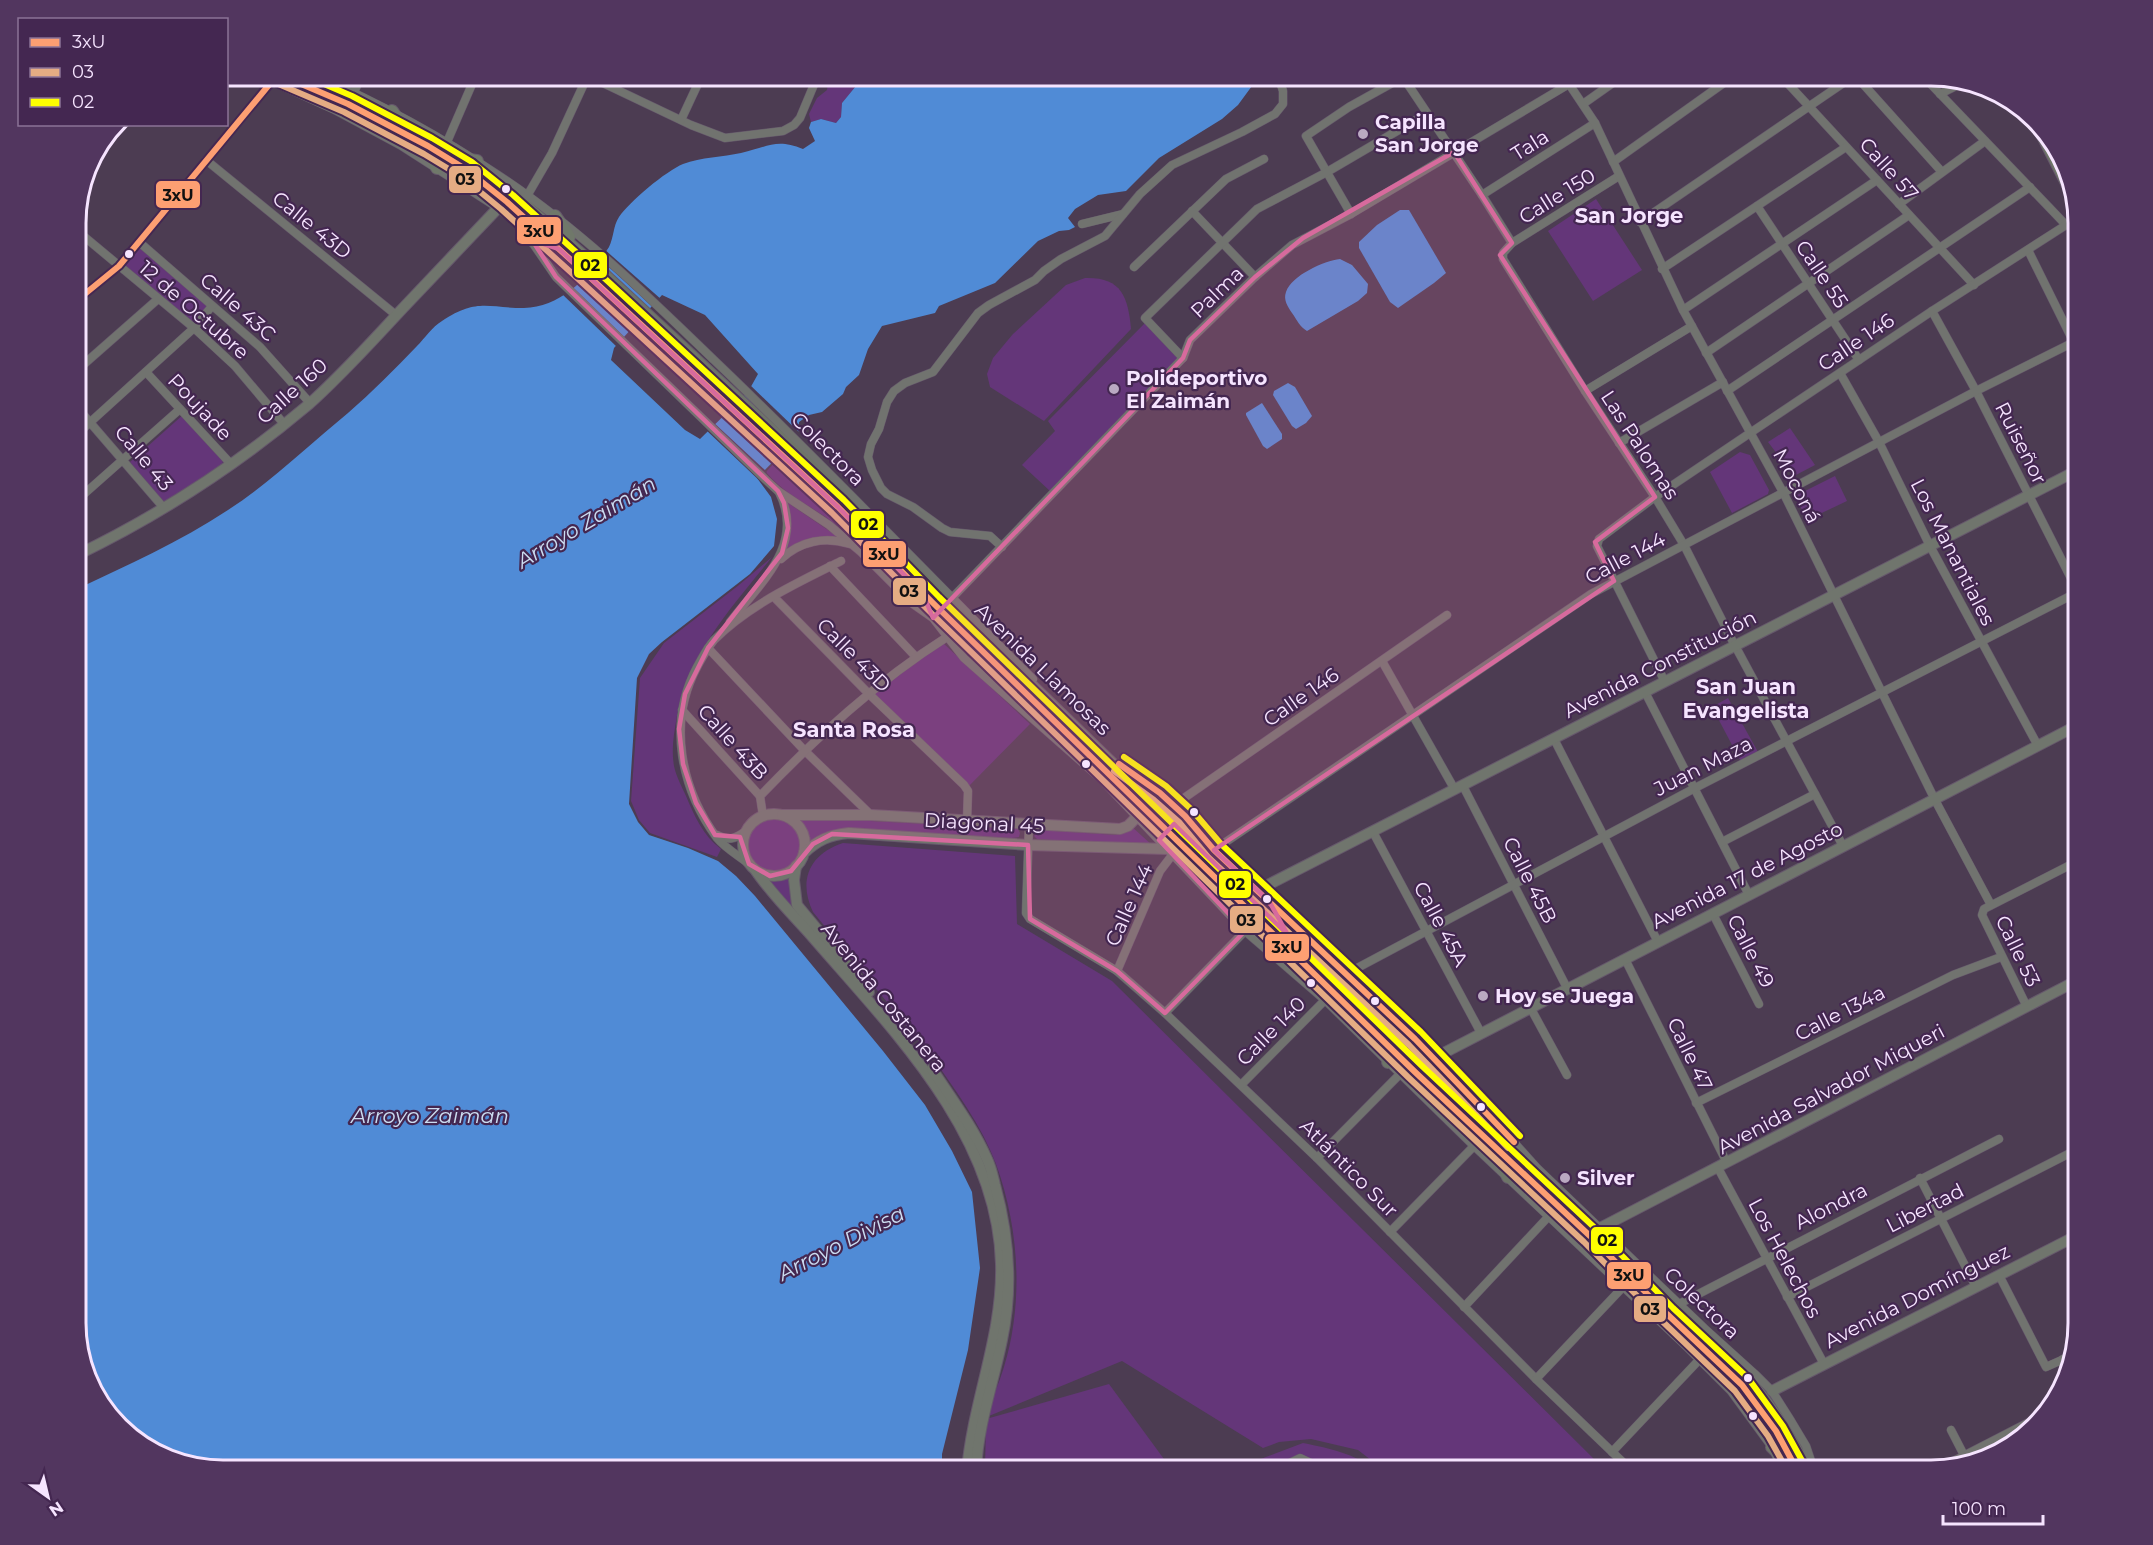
<svg xmlns="http://www.w3.org/2000/svg" width="2153" height="1545" viewBox="0 0 2153 1545" font-family="Montserrat,sans-serif">
<style>
.green{fill:#643679}
.water{fill:#508bd6;fill-rule:evenodd}
.pier{fill:#4c3c52}
.lines{fill:none;stroke-linecap:round;stroke-linejoin:round}
.minor-casing{stroke:#66596c;stroke-width:9}
.secondary-casing{stroke:#66596c;stroke-width:12}
.primary-casing{stroke:#66596c;stroke-width:14}
.trunk-casing{stroke:#66596c;stroke-width:14}
.minor{stroke:#71736f;stroke-width:8}
.secondary{stroke:#70756d;stroke-width:10}
.primary{stroke:#6e7568;stroke-width:12}
.trunk{stroke:#70786a;stroke-width:12}
.bus-1-casing{stroke:#442751;stroke-width:10}
.bus-2-casing{stroke:#442751;stroke-width:10}
.bus-3-casing{stroke:#442751;stroke-width:10}
.bus-1{stroke:#fd9f72;stroke-width:6}
.bus-2{stroke:#e5ac83;stroke-width:6}
.bus-3{stroke:#ff0;stroke-width:6}
.marked{fill:#d76a9d;fill-opacity:0.2;stroke:#d76a9d;stroke-width:4.5;stroke-linejoin:round}
.poi-dot{fill:#baa9c2;stroke:#442751;stroke-width:2}
.bus-dot{fill:#f6e4ff;stroke:#442751;stroke-width:2}
.labels{text-anchor:middle;dominant-baseline:central;stroke-width:4.5;stroke-linejoin:round;paint-order:stroke}
.poi-label{font-size:20px;font-weight:bold;fill:#f6e4ff;stroke:#442751;text-anchor:start}
.street-label{font-size:20px;fill:#f6e4ff;stroke:#442751}
.neighbourhood-label{font-size:21px;font-weight:bold;fill:#f6e4ff;stroke:#442751}
.water-label{font-size:21px;font-style:italic;fill:#ccddf1;stroke:#442751}
.rim{fill:none;stroke:#f6e4ff;stroke-width:3}
.line-badge{stroke:#442751;stroke-width:2}
.pale-badge-label{font-size:16px;text-anchor:middle;font-weight:bold;fill:#111}
</style>
<rect width="100%" height="100%" fill="#4c3c52"/>
<g class="green">
<path d="M824,75H865L842,103L841,117L836,123L821,119L811,122L809,114L817,98L827,90L828,83Z"/>
<path d="M1596,199L1642,270L1593,301L1548,231Z"/>
<path d="M139,245L209,306L194,325L123,265Z"/>
<path d="M1085,278C1121,277 1128,296 1131,329L1044,421L990,387L987,374L993,358L1013,334L1066,285Z"/>
<path d="M1146,322L1180,358L1050,491L1022,465L1055,431L1048,421Z"/>
<path d="M184,414L221,455L223,462L220,466L164,502L130,462Z"/>
<path d="M1790,428L1815,465L1794,476L1768,442Z"/>
<path d="M1740,452L1750,455L1769,490L1768,494L1732,513L1710,472Z"/>
<path d="M777,460L860,544C852,538 846,531 838,526C814,507 786,496 766,472Z"/>
<path d="M1835,476L1847,501L1807,520L1795,496Z"/>
<path d="M785,501L841,539C822,533 798,539 783,553C794,537 791,519 785,501Z"/>
<path d="M772,557C732,607 690,651 677,716C674,733 671,749 674,766C676,776 682,787 686,796C694,815 703,836 721,849L717,857L650,833L639,820L631,801L640,678L664,643L739,585Z"/>
<path d="M943,643L1030,724L967,788L869,695Z"/>
<path d="M1728,698L1758,752L1741,762L1712,707Z"/>
<path d="M796,817L1018,829L1020,833L1019,837L1012,838L843,829L810,841L805,829Z"/>
<circle cx="773" cy="845" r="27"/>
<path d="M1131,826L1153,846L1037,839L1034,836L1039,830L1116,835L1127,831Z"/>
<path d="M843,843L1015,856L1017,924L1112,981L1596,1461L1590,1470H1384L1358,1450L1311,1439L1279,1442L1263,1448L1122,1361L984,1418C991,1401 999,1384 1004,1367C1024,1302 1019,1227 996,1164C982,1126 956,1091 933,1058L813,912C798,881 809,854 843,843Z"/>
<path d="M791,876L790,895L799,915L768,881L781,880Z"/>
<path d="M1109,1384L1172,1470H985L986,1419Z"/>
<path d="M1303,1443C1332,1449 1352,1453 1377,1470H1334L1301,1455L1267,1470H1231Z"/>
</g>
<g class="water">
<path d="M865,75H1260L1238,105L1222,119L1159,158L1126,191L1098,195L1075,209L1068,218L1075,227L1069,230L1059,231L1038,241L995,283L939,306L935,313L882,326L868,349L859,375L846,387L843,394L822,412L809,415L799,422L798,436L757,478L771,497L777,519L774,546L750,574L662,642L649,654L637,678L629,804L638,822L649,835L688,848L718,861L736,876L755,896L883,1051L925,1105L952,1151L972,1192L980,1268L968,1350L942,1454V1470H223L175,1462L133,1440L90,1388L75,1331V590C127,565 180,542 228,510C271,482 309,445 348,413C372,392 395,369 417,346C425,338 432,327 442,321C477,298 487,308 524,308C562,307 590,276 609,247C614,237 613,226 619,217C629,202 666,171 683,164C701,157 723,157 741,153C768,147 776,138 803,149L815,141L809,128L811,122L821,119L836,123L841,117L842,103ZM662,295L705,315L758,374L748,392L700,439L685,430L611,360L614,348Z"/>
<path d="M1400,210H1409L1446,273L1434,283L1398,308L1390,302L1359,248V242L1377,225Z"/>
<path d="M1340,259L1352,265L1368,284L1367,293L1358,301L1307,331C1300,327 1297,320 1292,313C1288,307 1283,300 1286,292C1292,275 1324,261 1340,259Z"/>
<path d="M1288,383L1295,387L1312,416L1306,423L1296,429L1292,426L1273,395L1274,391Z"/>
<path d="M1262,403L1282,434V439L1267,449L1263,446L1246,415V413Z"/>
</g>
<g class="pier">
<path d="M604,249L662,300L654,308L598,257Z"/>
<path d="M571,286L626,339L618,348L561,293Z"/>
<path d="M749,384L801,434L795,443L746,390Z"/>
<path d="M713,422L767,472L760,478L764,483L763,484L705,429Z"/>
</g>
<g class="lines">
<defs>
<g id="minor">
<path d="M258,75L335,110L400,145L498,208L521,226L556,277L766,480L778,491L829,525L861,552L913,604L933,618L964,658L1101,779L1245,931L1325,1000L1474,1146L1685,1345L1731,1391L1772,1447L1783,1470"/>
<path d="M315,75C379,103 440,136 498,175C577,227 646,294 714,360C823,464 926,573 1033,679"/>
<path d="M586,75L691,125L725,138L783,131L794,125L800,118L818,75"/>
<path d="M1780,75L1974,285"/>
<path d="M1855,75L1942,172"/>
<path d="M1922,75L2066,225"/>
<path d="M354,92L362,75"/>
<path d="M1940,94L1966,81"/>
<path d="M1583,104L1624,75"/>
<path d="M681,120L702,75"/>
<path d="M447,142L476,75"/>
<path d="M206,160L396,315"/>
<path d="M1613,162L1735,75"/>
<path d="M1482,195L1595,123"/>
<path d="M527,196L552,153L588,75"/>
<path d="M1899,204L1985,141"/>
<path d="M1757,206L1859,360"/>
<path d="M1192,211L1255,277"/>
<path d="M1351,214L1306,136L1349,107L1403,77L1482,195L1512,243L1503,253V259L1585,391L1655,497L1684,545L1732,640L1843,846"/>
<path d="M1640,222L1855,75"/>
<path d="M1082,224L1123,214"/>
<path d="M75,229L194,328L235,366L284,424"/>
<path d="M139,242L260,347L310,403"/>
<path d="M1512,243L1619,176"/>
<path d="M2028,250L2078,351"/>
<path d="M1134,267L1226,179L1264,159"/>
<path d="M1662,269L1846,147"/>
<path d="M75,302L119,266L275,78"/>
<path d="M1683,310L1877,180"/>
<path d="M1932,311L1976,391L2078,592"/>
<path d="M1706,353L1909,215"/>
<path d="M1183,358L1145,318L1257,209L1327,172L1426,114"/>
<path d="M75,372L158,299"/>
<path d="M146,372L230,463"/>
<path d="M1840,373L1879,442L1930,546L2038,746"/>
<path d="M1585,391L1692,326"/>
<path d="M1727,391L2030,187"/>
<path d="M75,405L163,507"/>
<path d="M75,436L194,328L212,306"/>
<path d="M1619,443L1723,382"/>
<path d="M75,502L180,409"/>
<path d="M1002,547L990,536L950,532L942,528L913,507L887,494L881,488L872,470L868,457L871,444L879,429L887,402L894,391L905,383L933,372L978,313L989,305L1035,280L1044,271L1061,259L1105,236L1140,194L1172,165L1242,132L1275,114L1283,104V91L1278,75"/>
<path d="M781,559C800,541 825,536 850,544"/>
<path d="M830,566L916,657"/>
<path d="M774,597L868,693L964,785L968,791L967,821"/>
<path d="M951,599L1183,358L1190,340L1255,277L1292,245L1351,214L1569,84L1595,123L1683,310L1784,494L1935,800L1991,905"/>
<path d="M730,622C760,583 806,545 779,492"/>
<path d="M708,648L804,750L871,815"/>
<path d="M1382,661L1455,790"/>
<path d="M1665,682L1597,546L1599,539L1655,497L1750,433L1932,311L2077,218"/>
<path d="M1645,692L1749,895"/>
<path d="M682,710L760,796"/>
<path d="M1554,739L1658,942"/>
<path d="M1121,766L1160,793L1185,816L1214,850L1415,1039L1482,1107L1537,1168L1704,1328L1756,1375L1772,1391L1791,1421L1806,1446L1814,1470"/>
<path d="M1463,786L1567,988"/>
<path d="M1174,805L1447,615"/>
<path d="M763,816L760,796C818,736 876,682 947,637"/>
<path d="M1029,825L1026,913L1030,919L1117,971L1165,1013L1317,1158L1536,1379L1631,1470"/>
<path d="M1373,832L1481,1033"/>
<path d="M717,835C729,841 735,839 746,831"/>
<path d="M1722,842L1815,794"/>
<path d="M1214,850L1591,594L1976,391L2078,340"/>
<path d="M749,864C739,856 725,848 717,838C681,789 667,723 697,667C702,658 707,648 714,640C749,605 797,583 841,561"/>
<path d="M1713,914L1759,1004"/>
<path d="M1625,959L1727,1163"/>
<path d="M1117,971L1160,871L1173,854"/>
<path d="M1346,974L1695,788L2078,592"/>
<path d="M1530,1007L1567,1075"/>
<path d="M2027,1007L1982,915L1984,909L2078,861"/>
<path d="M1165,1013L1245,931"/>
<path d="M1241,1085L1325,1000"/>
<path d="M1696,1103L1953,975L2001,957"/>
<path d="M1317,1158L1400,1074"/>
<path d="M1718,1168L1824,1364"/>
<path d="M1920,1178L1976,1287"/>
<path d="M1390,1232L1474,1146"/>
<path d="M2068,1240L2078,1260"/>
<path d="M1999,1275L2046,1367L2073,1355"/>
<path d="M1787,1297L2078,1149"/>
<path d="M1679,1304L1999,1139"/>
<path d="M1464,1307L1549,1216"/>
<path d="M2063,1359L2069,1371"/>
<path d="M1536,1379L1623,1287"/>
<path d="M1951,1430L1967,1461"/>
<path d="M1612,1452L1699,1360"/>
<path d="M1940,1468L2045,1414"/>
<path d="M1275,1470L1300,1458L1326,1470"/>
</g>
<g id="secondary">
<path d="M75,556C158,516 238,464 308,405C342,375 373,340 404,307C435,274 467,241 498,208"/>
<circle cx="774" cy="845" r="31"/>
<path d="M782,815H871L1120,829L1128,826L1160,793"/>
<path d="M804,853C818,840 829,835 849,833L1028,845L1168,849"/>
<path d="M796,866L794,880L797,905L869,992"/>
<path d="M756,871C771,893 791,913 809,933C890,1027 998,1132 1001,1264C1003,1335 973,1401 967,1470"/>
<path d="M1258,890L2078,470"/>
<path d="M1434,1058L2078,725"/>
<path d="M932,1069C951,1098 973,1127 987,1159C991,1167 993,1177 995,1185C1009,1236 1013,1288 1002,1340C993,1384 978,1425 976,1470"/>
<path d="M1600,1228L2078,980"/>
<path d="M1772,1391L2078,1235"/>
</g>
<g id="primary">
<path d="M2039,128L2071,191"/>
<path d="M589,261L809,465L947,604L1745,1377C1771,1405 1789,1436 1807,1470"/>
<path d="M581,269L838,507L933,603L1105,769L1415,1072L1548,1197"/>
<path d="M1269,901L1281,923"/>
<path d="M1388,1062L1415,1039"/>
<path d="M1497,1152L1508,1177"/>
<path d="M1637,1284L1704,1350"/>
<path d="M1737,1380L1760,1408L1797,1470"/>
<path d="M1772,1447L1791,1465"/>
</g>
<g id="trunk">
<path d="M280,75C344,102 410,131 467,171C508,199 544,236 581,269"/>
<path d="M392,111L401,125"/>
<path d="M428,148L437,168"/>
<path d="M461,159L477,161"/>
<path d="M495,183L514,196L589,261"/>
<path d="M555,216L569,237"/>
<path d="M532,240L553,247"/>
</g>
</defs>
<use href="#minor" class="minor-casing"/>
<use href="#secondary" class="secondary-casing"/>
<use href="#primary" class="primary-casing"/>
<use href="#trunk" class="trunk-casing"/>
<use href="#minor" class="minor"/>
<use href="#secondary" class="secondary"/>
<use href="#primary" class="primary"/>
<use href="#trunk" class="trunk"/>
<defs>
<g id="bus-1">
<path d="M280,75L348,104L428,146L467,170L507,202L581,269L838,507L933,603L1415,1072L1590,1236L1667,1314L1742,1385L1776,1431L1797,1470"/>
<path d="M75,302L119,266L273,80"/>
<path d="M1119,764L1160,793L1185,816L1214,850L1415,1039L1514,1142"/>
</g>
<g id="bus-2">
<path d="M276,83L344,112L424,154L462,177L501,209L575,276L832,513L927,609L1409,1078L1584,1242L1661,1320L1735,1391L1768,1436L1787,1470"/>
<path d="M1114,771L1154,800L1179,822L1208,857L1409,1045L1508,1148"/>
</g>
<g id="bus-3">
<path d="M303,75L352,96L432,138L472,162L513,195L587,262L844,500L939,597L1421,1065L1596,1229L1673,1308L1748,1378L1783,1426L1805,1466"/>
<path d="M1124,757L1166,786L1192,810L1221,844L1421,1032L1520,1136"/>
</g>
</defs>
<use href="#bus-1" class="bus-1-casing"/>
<use href="#bus-2" class="bus-2-casing"/>
<use href="#bus-3" class="bus-3-casing"/>
<use href="#bus-1" class="bus-1"/>
<use href="#bus-2" class="bus-2"/>
<use href="#bus-3" class="bus-3"/>
</g>
<path class="marked" d="M1454,152L1512,243L1500,255L1655,497L1595,542L1614,581L1214,850L1269,901L1288,935L1174,824L1159,840L1245,931L1165,1013L1117,971L1030,919L1028,845L832,834L813,844L791,871L770,876L749,864L740,837L715,835L696,803L683,764L679,729L685,694L708,648L782,553L788,528L784,503L778,491L556,277L532,240L559,249L838,507L923,594L933,618L1183,358L1190,340L1255,277L1303,238Z"/>
<g class="poi-dot">
<circle cx="1363" cy="134" r="6"/>
<circle cx="1114" cy="389" r="6"/>
<circle cx="1483" cy="996" r="6"/>
<circle cx="1565" cy="1178" r="6"/>
</g>
<g class="bus-dot">
<circle cx="506" cy="189" r="5"/>
<circle cx="129" cy="254" r="5"/>
<circle cx="1086" cy="764" r="5"/>
<circle cx="1194" cy="812" r="5"/>
<circle cx="1267" cy="899" r="5"/>
<circle cx="1311" cy="983" r="5"/>
<circle cx="1375" cy="1001" r="5"/>
<circle cx="1481" cy="1107" r="5"/>
<circle cx="1748" cy="1378" r="5"/>
<circle cx="1753" cy="1416" r="5"/>
</g>
<g class="labels">
<g class="poi-label">
<text x="1375" y="122">Capilla<tspan x="1375" dy="23">San Jorge</tspan></text>
<text x="1126" y="378">Polideportivo<tspan x="1126" dy="23">El Zaimán</tspan></text>
<text x="1495" y="996">Hoy se Juega</text>
<text x="1577" y="1178">Silver</text>
</g>
<g class="street-label">
<text transform="translate(1530 145) rotate(-32)">Tala</text>
<text transform="translate(1889 169) rotate(48)">Calle 57</text>
<text transform="translate(1557 196) rotate(-32)">Calle 150</text>
<text transform="translate(312 225) rotate(39)">Calle 43D</text>
<text transform="translate(1822 274) rotate(56)">Calle 55</text>
<text transform="translate(1217 292) rotate(-44)">Palma</text>
<text transform="translate(238 307) rotate(41)">Calle 43C</text>
<text transform="translate(194 310) rotate(41)">12 de Octubre</text>
<text transform="translate(1856 342) rotate(-34)">Calle 146</text>
<text transform="translate(292 391) rotate(-42)">Calle 160</text>
<text transform="translate(200 407) rotate(47)">Poujade</text>
<text transform="translate(2021 443) rotate(63)">Ruiseñor</text>
<text transform="translate(1640 445) rotate(57)">Las Palomas</text>
<text transform="translate(828 449) rotate(45)">Colectora</text>
<text transform="translate(144 458) rotate(50)">Calle 43</text>
<text transform="translate(1797 486) rotate(63)">Moconá</text>
<text transform="translate(1953 552) rotate(63)">Los Manantiales</text>
<text transform="translate(1625 558) rotate(-28)">Calle 144</text>
<text transform="translate(854 655) rotate(45)">Calle 43D</text>
<text transform="translate(1660 664) rotate(-27)">Avenida Constitución</text>
<text transform="translate(1043 669) rotate(44)">Avenida Llamosas</text>
<text transform="translate(1301 697) rotate(-35)">Calle 146</text>
<text transform="translate(733 742) rotate(48)">Calle 43B</text>
<text transform="translate(1703 766) rotate(-27)">Juan Maza</text>
<text transform="translate(984 823) rotate(3)">Diagonal 45</text>
<text transform="translate(1747 875) rotate(-27)">Avenida 17 de Agosto</text>
<text transform="translate(1530 880) rotate(63)">Calle 45B</text>
<text transform="translate(1129 905) rotate(-66)">Calle 144</text>
<text transform="translate(1441 924) rotate(62)">Calle 45A</text>
<text transform="translate(1751 951) rotate(63)">Calle 49</text>
<text transform="translate(2018 951) rotate(64)">Calle 53</text>
<text transform="translate(884 997) rotate(51)">Avenida Costanera</text>
<text transform="translate(1840 1013) rotate(-27)">Calle 134a</text>
<text transform="translate(1271 1031) rotate(-45)">Calle 140</text>
<text transform="translate(1690 1054) rotate(64)">Calle 47</text>
<text transform="translate(1831 1089) rotate(-28)">Avenida Salvador Miqueri</text>
<text transform="translate(1349 1168) rotate(45)">Atlántico Sur</text>
<text transform="translate(1831 1206) rotate(-27)">Alondra</text>
<text transform="translate(1925 1208) rotate(-27)">Libertad</text>
<text transform="translate(1785 1258) rotate(62)">Los Helechos</text>
<text transform="translate(1917 1296) rotate(-27)">Avenida Domínguez</text>
<text transform="translate(1702 1303) rotate(43)">Colectora</text>
</g>
<g class="neighbourhood-label">
<text x="1629" y="215">San Jorge</text>
<text x="1746" y="686">San Juan<tspan x="1746" dy="24">Evangelista</tspan></text>
<text x="854" y="729">Santa Rosa</text>
</g>
<g class="water-label">
<text transform="translate(586 522) rotate(-31)">Arroyo Zaimán</text>
<text x="430" y="1115">Arroyo Zaimán</text>
<text transform="translate(841 1243) rotate(-27)">Arroyo Divisa</text>
</g>
</g>
<path d="M0 0H2153V1545H0ZM223 86H1931A137 137 0 0 1 2068 223V1323A137 137 0 0 1 1931 1460H223A137 137 0 0 1 86 1323V223A137 137 0 0 1 223 86Z" fill="#52365f" fill-rule="evenodd"/>
<path class="rim" d="M223 86H1931A137 137 0 0 1 2068 223V1323A137 137 0 0 1 1931 1460H223A137 137 0 0 1 86 1323V223A137 137 0 0 1 223 86Z"/>
<g class="line-badge">
<rect x="448" y="165" width="34" height="29" rx="6" fill="#e5ac83"/>
<rect x="155" y="180" width="46" height="29" rx="6" fill="#fd9f72"/>
<rect x="516" y="216" width="46" height="29" rx="6" fill="#fd9f72"/>
<rect x="573" y="251" width="35" height="28" rx="6" fill="#ff0"/>
<rect x="850" y="510" width="35" height="29" rx="6" fill="#ff0"/>
<rect x="862" y="540" width="45" height="28" rx="6" fill="#fd9f72"/>
<rect x="892" y="577" width="35" height="29" rx="6" fill="#e5ac83"/>
<rect x="1218" y="870" width="34" height="29" rx="6" fill="#ff0"/>
<rect x="1229" y="905" width="35" height="29" rx="6" fill="#e5ac83"/>
<rect x="1264" y="933" width="46" height="29" rx="6" fill="#fd9f72"/>
<rect x="1590" y="1226" width="34" height="29" rx="6" fill="#ff0"/>
<rect x="1606" y="1261" width="46" height="29" rx="6" fill="#fd9f72"/>
<rect x="1633" y="1295" width="34" height="28" rx="6" fill="#e5ac83"/>
</g>
<g class="pale-badge-label">
<text x="465" y="185">03</text>
<text x="178" y="201">3xU</text>
<text x="539" y="237">3xU</text>
<text x="590" y="271">02</text>
<text x="868" y="530">02</text>
<text x="884" y="560">3xU</text>
<text x="909" y="597">03</text>
<text x="1235" y="890">02</text>
<text x="1246" y="926">03</text>
<text x="1287" y="953">3xU</text>
<text x="1607" y="1246">02</text>
<text x="1629" y="1281">3xU</text>
<text x="1650" y="1315">03</text>
</g>
<rect x="18" y="18" width="210" height="108" fill="#442751" stroke="#8b7397" stroke-width="1.5"/>
<rect x="30" y="38" width="30" height="9" fill="#fd9f72" stroke="#8b7397" stroke-width="1.5"/>
<text x="72" y="48" font-size="18" fill="#f6e4ff">3xU</text>
<rect x="30" y="68" width="30" height="9" fill="#e5ac83" stroke="#8b7397" stroke-width="1.5"/>
<text x="72" y="78" font-size="18" fill="#f6e4ff">03</text>
<rect x="30" y="98" width="30" height="9" fill="#ffff00" stroke="#8b7397" stroke-width="1.5"/>
<text x="72" y="108" font-size="18" fill="#f6e4ff">02</text>
<g transform="translate(48 1497) rotate(146)" stroke="#442751" stroke-width="4.5" paint-order="stroke">
<path d="M0-4.5L10 22L0 15L-10 22Z" fill="#f6e4ff"/>
<text y="-9" font-size="16" font-weight="bold" text-anchor="middle" fill="#f6e4ff">N</text>
</g>
<path d="M1943 1515v9h100v-9" fill="none" stroke="#f6e4ff" stroke-width="3"/>
<text x="1952" y="1515" font-size="18" fill="#f6e4ff" stroke="#442751" stroke-width="4.5" paint-order="stroke">100 m</text>
</svg>
